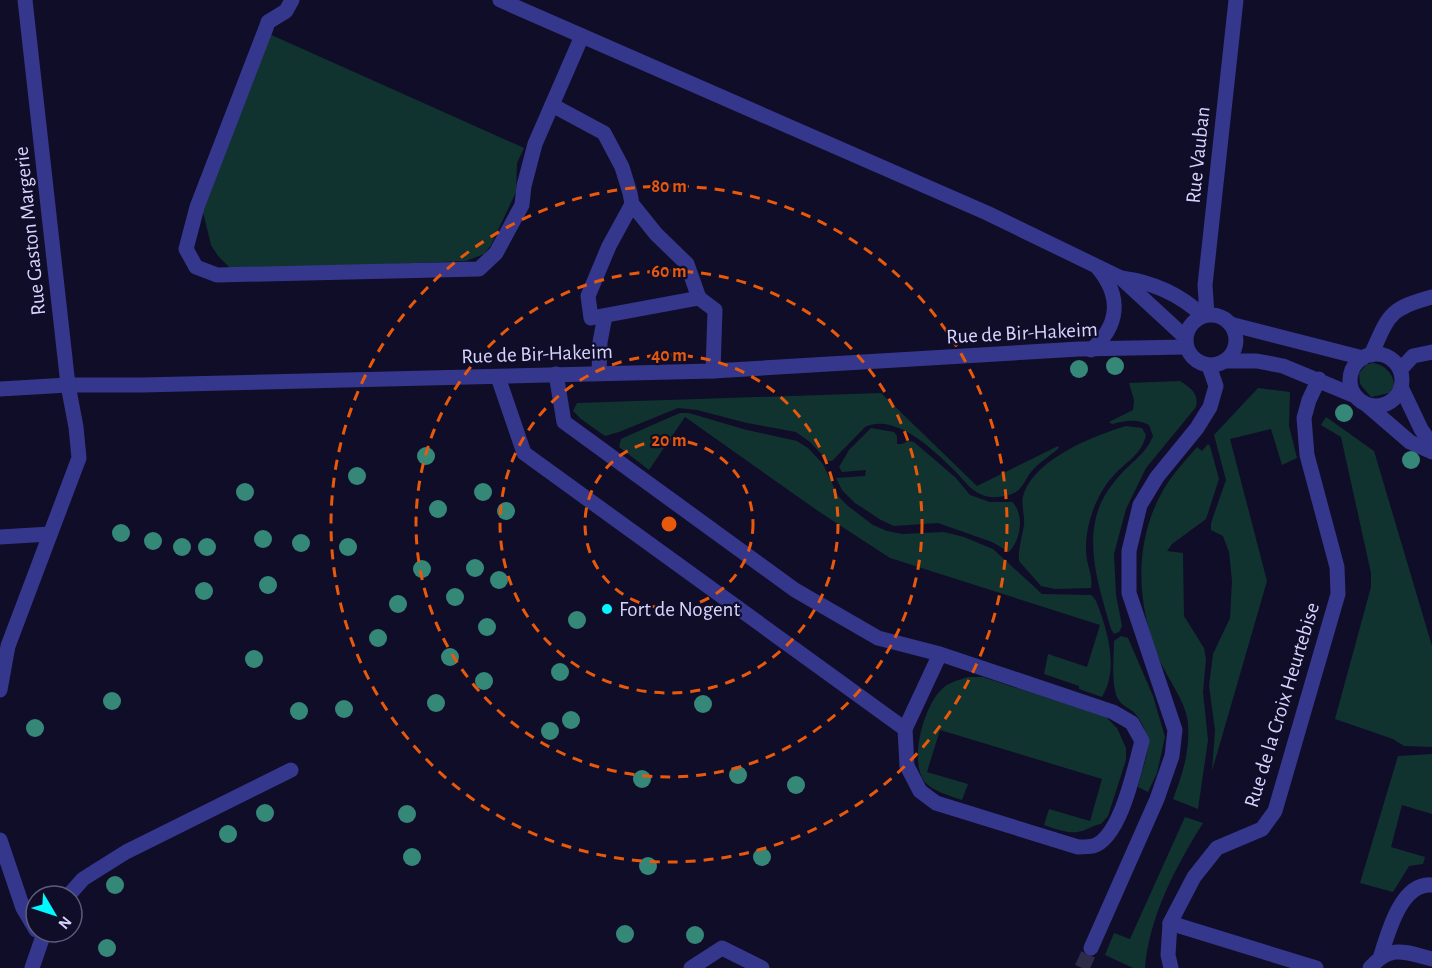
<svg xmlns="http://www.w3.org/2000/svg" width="1432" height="968" viewBox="0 0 1432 968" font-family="'Alegreya Sans',sans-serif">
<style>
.green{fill:#10332f}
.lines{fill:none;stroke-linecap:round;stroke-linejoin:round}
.minor-tunnel{stroke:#2e2b48;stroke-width:15;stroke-dasharray:15 8;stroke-linecap:butt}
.minor{stroke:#34378c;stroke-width:15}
.tree{fill:#358778}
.ring{fill:none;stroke:#e8590c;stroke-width:3;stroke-dasharray:10 8}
.poi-dot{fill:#00f9ff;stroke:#100d28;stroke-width:2}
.labels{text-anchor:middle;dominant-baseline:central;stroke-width:4.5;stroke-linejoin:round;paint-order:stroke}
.street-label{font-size:21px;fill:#d6d4ff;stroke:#100d28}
.poi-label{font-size:21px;fill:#d6d4ff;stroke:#100d28;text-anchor:start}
.centre{fill:#e8590c;stroke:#100d28;stroke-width:3}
.ring-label{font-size:18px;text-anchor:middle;font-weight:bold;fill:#e8590c;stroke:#100d28;stroke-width:4.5;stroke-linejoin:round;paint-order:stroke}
</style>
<rect width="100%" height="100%" fill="#100d28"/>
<g class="green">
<path d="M267,33L524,148L517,163L516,192L491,245L484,254L466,261L238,270L230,268L218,256L211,245L202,208Z"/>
<path d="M1372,363C1384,364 1394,374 1394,386L1389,393L1371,397L1360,384L1359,373L1366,365Z"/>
<path d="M1180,381C1191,388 1199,394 1196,407L1146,468L1126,509L1114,554L1116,595L1122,626L1119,632L1114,634L1111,629C1097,580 1077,525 1115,481C1128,464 1145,456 1153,436L1149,425C1136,418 1125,421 1112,424L1109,422L1133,410L1134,400L1129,383Z"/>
<path d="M1258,388L1290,392L1289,426L1297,458L1282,465L1271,429L1230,439L1267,581L1212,771L1215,730L1209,686L1213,654L1230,618L1232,581L1229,552L1223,536L1211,530V523L1226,480L1214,435Z"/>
<path d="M881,393L977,486L1058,446L1059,448C1050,456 1038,463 1031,472C1025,479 1023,489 1014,493C1004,498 988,499 978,493C969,488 962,478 955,471C935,451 895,412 865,427L832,461H828L810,442L796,432L747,423L697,410L678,408L619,432L605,436L581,419L573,411L577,403Z"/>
<path d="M680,413H689L743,429L797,441L808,448L823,464L838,496L848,506L873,525L887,531L902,534L944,532L964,537L993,549L1042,594L1091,595C1097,600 1097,604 1100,611C1109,638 1118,670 1102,697L1079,689V686L1044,674L1048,654L1087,667L1100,625L890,558L818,511L685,417L649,470L619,447L621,439L625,437Z"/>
<path d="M1326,417L1374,451L1432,646V747L1404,746L1393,739L1335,719L1371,587V573L1343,446L1341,437L1321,425Z"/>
<path d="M1126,426L1142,428L1146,435C1142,454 1127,461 1115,474C1106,483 1100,494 1095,505C1088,522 1084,543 1087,560C1089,570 1093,578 1091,588L1055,589L1041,586L1019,561C1018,549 1022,537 1024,525C1025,514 1020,503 1024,493C1037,458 1093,436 1126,426Z"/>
<path d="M871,428L894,432L897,436V444H902L908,441L914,442L956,478L970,495L990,502H1012C1025,514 1021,540 1009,552L992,542L938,523L894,526L881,520L855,503L842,490L836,478L865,476L866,470L842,472L839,467L849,450Z"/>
<path d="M1208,444L1210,446L1219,479L1206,519L1172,544L1167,551L1183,553L1184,616L1204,648L1206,659L1203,692L1208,740L1198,809L1173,799C1183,773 1190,751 1188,723C1186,702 1169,681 1160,661C1137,608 1133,546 1161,494C1170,477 1184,462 1197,447L1202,451Z"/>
<path d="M1121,636L1128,638L1153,696L1165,737L1157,773L1148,792L1138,787C1144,758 1157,744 1137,716C1132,708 1121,707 1117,697C1111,681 1114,658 1114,641Z"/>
<path d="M968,677H983L1106,717L1117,728L1126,748V760L1108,816L1101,824C1093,825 1089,829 1082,831C1070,835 1056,829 1044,825L1049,809L1090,821L1102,779L940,730L927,772L968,784L962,800C950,796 932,791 924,781C909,759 924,706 942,689C949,682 959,680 968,677Z"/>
<path d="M1432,754V814L1402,805L1391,847L1425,857L1423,864L1409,866L1393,892L1360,883L1398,756Z"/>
<path d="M1185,817L1203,823C1176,866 1149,917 1145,968H1133L1105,955L1114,933L1130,939Z"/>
</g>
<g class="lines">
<path class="minor-tunnel" d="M1082,968L1091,948"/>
<g class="minor">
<path d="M292,0L286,11L268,22L266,28L197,207L186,249L196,267L217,275L479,269L496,253L522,205L524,186L535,144L582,36"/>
<path d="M500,0L987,213L1121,278L1186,338"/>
<path d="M552,105L604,133L622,167L630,193L632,204L609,246L588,296L591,318L699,298L687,264L656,234L632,204"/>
<path d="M1121,278C1152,282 1181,295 1203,316"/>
<path d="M699,298L715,310L713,371"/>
<circle cx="1211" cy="340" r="25"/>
<path d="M1207,315L1205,285L1236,0"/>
<path d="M1230,324L1363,358"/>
<path d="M1091,350C1119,326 1122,297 1098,268"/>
<circle cx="1376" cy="380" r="26"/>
<path d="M1371,355C1389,315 1388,309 1432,297"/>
<path d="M1225,361H1257L1283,366L1353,395"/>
<path d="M1400,370L1413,356L1432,352"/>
<path d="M599,373L600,342L605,316"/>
<path d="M556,374L564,422L795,590L878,638L940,654L1113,712L1132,723L1142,741C1135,766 1121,838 1093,846C1088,847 1083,847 1078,847L936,803L920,791L907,766L905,729L940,654"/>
<path d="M498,377L524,453L905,729"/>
<path d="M1401,387L1421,429L1432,445"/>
<path d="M0,389L68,385H142L713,371L1079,349L1186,347"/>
<path d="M1367,405L1410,442L1432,452"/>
<path d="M0,537L50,534"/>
<path d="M0,690L8,646L79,458L76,427L68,385L25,0"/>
<path d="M0,840L23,908L36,930"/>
<path d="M68,896L83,879L126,852L291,770"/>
<path d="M1170,923L1168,955L1171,968"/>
<path d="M1091,948L1157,799L1172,756L1175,730L1129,593V551L1140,505L1157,477L1197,428L1210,407L1216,386L1209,366"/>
<path d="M1381,955C1388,933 1401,882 1432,885"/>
<path d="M32,968L42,939L46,932"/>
<path d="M691,968L722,948L762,968"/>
<path d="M1316,968L1170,923L1194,877L1217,848L1262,829L1275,811L1338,594L1337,567L1307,455L1304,418L1309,400L1319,379"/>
<path d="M1370,968C1391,944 1404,952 1432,959"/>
</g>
</g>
<g class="tree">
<circle cx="1115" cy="366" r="9"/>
<circle cx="1079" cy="369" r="9"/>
<circle cx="1344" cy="413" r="9"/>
<circle cx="426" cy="456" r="9"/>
<circle cx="1411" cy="460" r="9"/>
<circle cx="357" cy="476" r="9"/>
<circle cx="245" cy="492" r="9"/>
<circle cx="483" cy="492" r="9"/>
<circle cx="438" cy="509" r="9"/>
<circle cx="506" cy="511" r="9"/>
<circle cx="121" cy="533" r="9"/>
<circle cx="263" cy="539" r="9"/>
<circle cx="153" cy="541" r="9"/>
<circle cx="301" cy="543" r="9"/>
<circle cx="182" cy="547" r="9"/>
<circle cx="207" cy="547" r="9"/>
<circle cx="348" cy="547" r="9"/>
<circle cx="475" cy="568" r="9"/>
<circle cx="422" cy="569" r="9"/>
<circle cx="499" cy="580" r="9"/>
<circle cx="268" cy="585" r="9"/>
<circle cx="204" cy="591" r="9"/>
<circle cx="455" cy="597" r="9"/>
<circle cx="398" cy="604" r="9"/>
<circle cx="577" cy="620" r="9"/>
<circle cx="487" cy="627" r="9"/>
<circle cx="378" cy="638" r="9"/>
<circle cx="450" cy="657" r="9"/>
<circle cx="254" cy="659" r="9"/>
<circle cx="560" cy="672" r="9"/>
<circle cx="484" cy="681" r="9"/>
<circle cx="112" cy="701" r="9"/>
<circle cx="436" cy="703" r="9"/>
<circle cx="703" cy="704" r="9"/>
<circle cx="344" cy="709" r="9"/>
<circle cx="299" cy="711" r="9"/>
<circle cx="571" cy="720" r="9"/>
<circle cx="35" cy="728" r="9"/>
<circle cx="550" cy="731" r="9"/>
<circle cx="738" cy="775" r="9"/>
<circle cx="642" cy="779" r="9"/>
<circle cx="796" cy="785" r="9"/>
<circle cx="265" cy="813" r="9"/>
<circle cx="407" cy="814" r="9"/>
<circle cx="228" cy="834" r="9"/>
<circle cx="412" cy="857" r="9"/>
<circle cx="762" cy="857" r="9"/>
<circle cx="648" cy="866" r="9"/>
<circle cx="115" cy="885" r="9"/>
<circle cx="625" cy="934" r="9"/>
<circle cx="695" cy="935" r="9"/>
<circle cx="107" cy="948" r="9"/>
</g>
<g class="ring">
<circle cx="669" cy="524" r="84"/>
<circle cx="669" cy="524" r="169"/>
<circle cx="669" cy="524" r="253"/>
<circle cx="669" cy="524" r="338"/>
</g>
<circle class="poi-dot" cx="607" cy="609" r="6"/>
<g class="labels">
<g class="street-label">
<text transform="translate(1198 155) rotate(-84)">Rue Vauban</text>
<text transform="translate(30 231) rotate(-96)">Rue Gaston Margerie</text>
<text transform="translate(1022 333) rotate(-3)">Rue de Bir-Hakeim</text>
<text transform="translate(537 354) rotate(-2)">Rue de Bir-Hakeim</text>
<text transform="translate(1282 705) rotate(-73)">Rue de la Croix Heurtebise</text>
</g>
<g class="poi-label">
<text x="619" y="609">Fort de Nogent</text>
</g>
</g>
<circle cx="669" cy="524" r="9" class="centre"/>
<g class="ring-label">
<text x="669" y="192">80 m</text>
<text x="669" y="277">60 m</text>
<text x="669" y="361">40 m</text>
<text x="669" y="446">20 m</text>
</g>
<g transform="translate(54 914) rotate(129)"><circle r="28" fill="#100d28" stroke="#5f5d7e" stroke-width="1.5"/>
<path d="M0-4.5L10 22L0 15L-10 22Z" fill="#00f9ff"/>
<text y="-9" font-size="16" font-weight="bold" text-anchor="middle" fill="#d6d4ff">N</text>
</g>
</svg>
